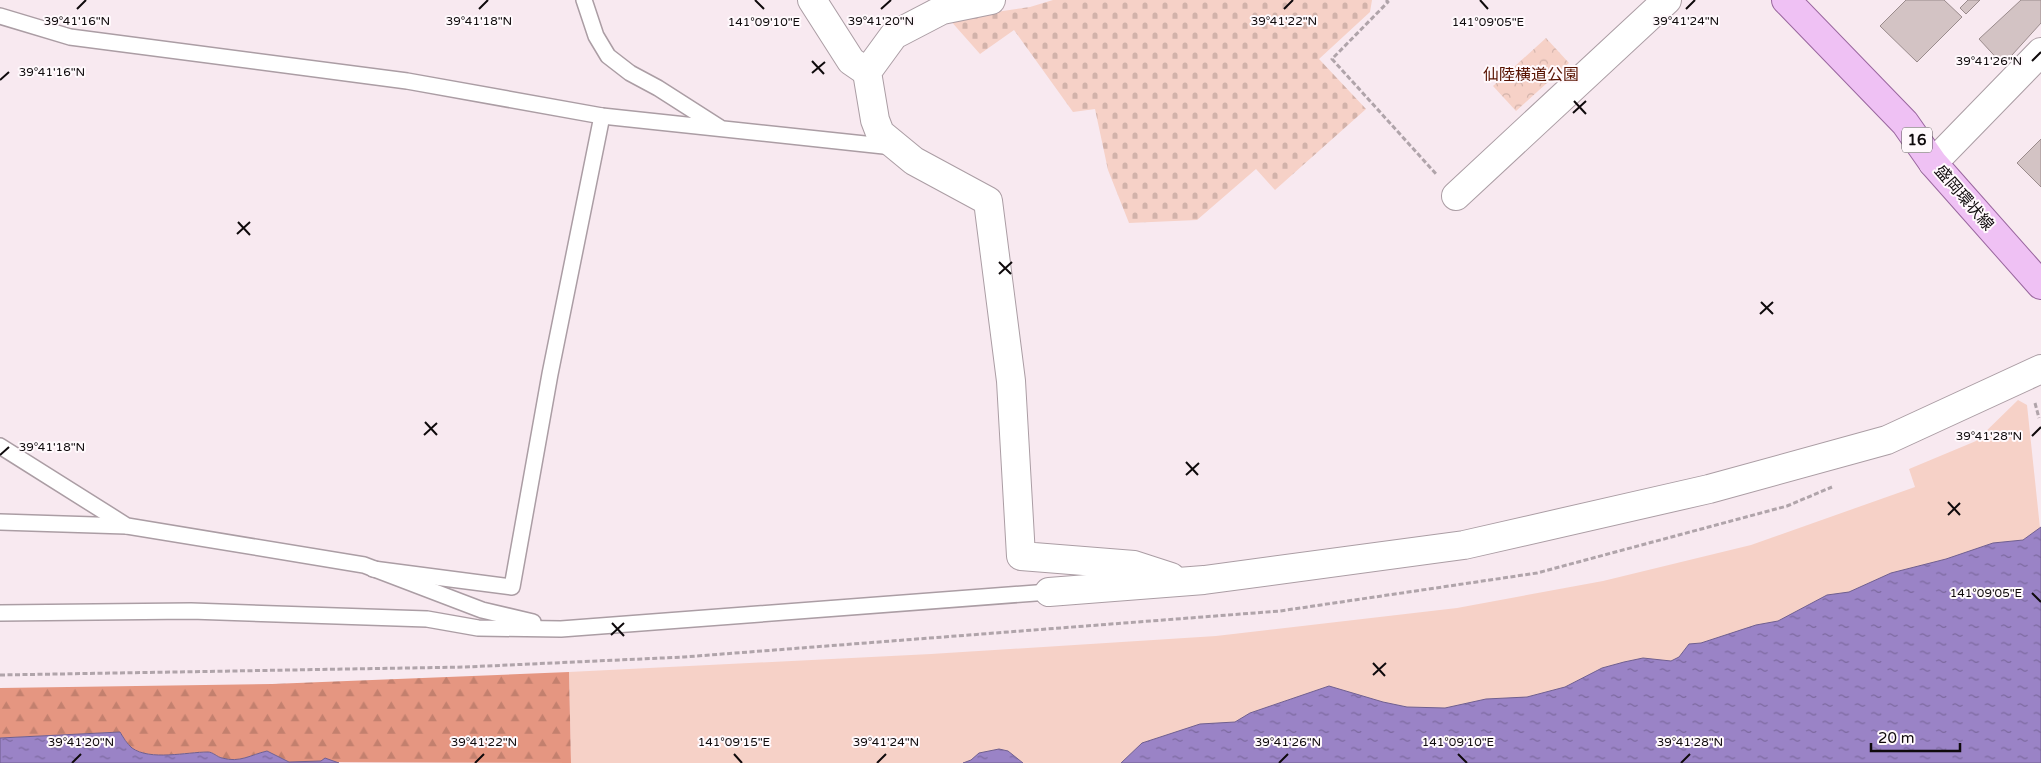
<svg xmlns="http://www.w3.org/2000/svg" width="2041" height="763" viewBox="0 0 2041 763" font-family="'Varela Round','Noto Sans JP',sans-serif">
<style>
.grass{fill:#f6d1c7}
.forest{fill:url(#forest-firs)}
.cemetery{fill:url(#cemetery-stones)}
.park{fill:url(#park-crowns)}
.water{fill:url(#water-ripples);stroke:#705f8e}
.building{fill:#d3c3c4;stroke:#9a8b8c}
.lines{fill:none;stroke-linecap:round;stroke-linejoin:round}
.lane-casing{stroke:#ab9da4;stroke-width:18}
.street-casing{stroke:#ab9da4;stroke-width:30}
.primary-casing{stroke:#99669e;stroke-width:30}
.path{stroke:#b0a4aa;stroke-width:3;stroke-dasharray:5 2.5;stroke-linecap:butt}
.lane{stroke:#fff;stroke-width:15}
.street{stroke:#fff;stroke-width:28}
.primary{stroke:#efc1f4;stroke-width:28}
.ticks{fill:none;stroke:#0f0a0c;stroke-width:2}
.labels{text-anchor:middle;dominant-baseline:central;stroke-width:4;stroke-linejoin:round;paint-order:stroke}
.shield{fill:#fff9fc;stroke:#575254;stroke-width:1}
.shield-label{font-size:15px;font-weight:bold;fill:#0f0a0c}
.park-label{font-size:16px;fill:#581201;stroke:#fff9fc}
.street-label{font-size:16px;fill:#0f0a0c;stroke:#fff9fc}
.ticks-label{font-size:12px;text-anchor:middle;fill:#0f0a0c;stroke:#fff9fc;stroke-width:4;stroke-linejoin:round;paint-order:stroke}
</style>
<defs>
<pattern id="forest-firs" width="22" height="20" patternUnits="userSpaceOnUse" patternTransform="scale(1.25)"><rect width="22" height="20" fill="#e59681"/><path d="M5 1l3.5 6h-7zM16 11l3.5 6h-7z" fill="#c3806e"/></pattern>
<pattern id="cemetery-stones" width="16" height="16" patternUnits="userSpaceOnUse" patternTransform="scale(1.25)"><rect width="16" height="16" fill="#f6d1c7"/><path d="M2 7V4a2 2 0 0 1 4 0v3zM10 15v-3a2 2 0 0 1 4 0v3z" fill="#d2b2aa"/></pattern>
<pattern id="park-crowns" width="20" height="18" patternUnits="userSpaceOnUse" patternTransform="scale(1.25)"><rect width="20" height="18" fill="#f6d1c7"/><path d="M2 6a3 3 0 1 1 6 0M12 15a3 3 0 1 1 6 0" fill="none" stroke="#d2b2aa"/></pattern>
<pattern id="water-ripples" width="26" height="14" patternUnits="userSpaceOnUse" patternTransform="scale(1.25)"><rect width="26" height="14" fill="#9a83c6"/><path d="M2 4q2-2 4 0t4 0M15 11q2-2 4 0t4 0" fill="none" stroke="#7c699f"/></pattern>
</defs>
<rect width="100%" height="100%" fill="#f8e9f0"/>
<path class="grass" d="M2018,400L2027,405L2040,528L2023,540L1993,543L1946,559L1891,573L1849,592L1827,595L1778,621L1756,625L1701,643L1689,644L1679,657L1671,661L1643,658L1624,662L1601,668L1565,687L1527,697L1486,699L1445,708L1408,707L1383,702L1329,686L1250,713L1235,722L1200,724L1142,743L1121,763H1023L1008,751L979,753L971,760L963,763H571L569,672L931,654L1216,636L1457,608L1603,581L1751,545L1915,487L1909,469L1976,441Z"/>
<path class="forest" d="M569,672L571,763L289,762L267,751C250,755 240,763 222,758C217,757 213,752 208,752C187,752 150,761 132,748C127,744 123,737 120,732L0,738V688L272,684Z"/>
<path class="cemetery" d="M1053,0H1372L1370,12L1319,59L1366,109L1275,190L1256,169L1197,220L1129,223L1108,170L1095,109L1073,112L1014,30L980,54L949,19L1030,7Z"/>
<path class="park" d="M1546,38L1569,63L1516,111L1493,86Z"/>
<g class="water">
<path d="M2041,527V763H1121L1142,743L1200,724L1235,722L1250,713L1329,686L1383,702L1407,707L1445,708L1486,699L1527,697L1565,687L1602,668L1624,662L1643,658L1671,661L1679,657L1689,644L1701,643L1756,625L1778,621L1827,595L1849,592L1891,573L1946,559L1993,543L2023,540Z"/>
<path d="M120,732C123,737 127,744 132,748C150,761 187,752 208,752C213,752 217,757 222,758C240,763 250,755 267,751L289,762L321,761L325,758L339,763H0V738Z"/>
<path d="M999,749L1008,751L1023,763H963L971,760L979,753Z"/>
</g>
<g class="building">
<path d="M1906,0H1944L1962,17L1917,62L1880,26Z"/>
<path d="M1968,0H1980L1966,14L1960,8Z"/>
<path d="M2021,0H2041V23L2003,65L1979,39Z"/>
<path d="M2041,139V187L2017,163Z"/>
</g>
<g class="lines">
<defs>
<g id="lane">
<path d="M584,0L596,36L608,56L630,73L658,88L719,127"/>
<path d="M0,16L70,37L407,81L602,116L893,147"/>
<path d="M0,446L127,526L364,565L482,610L533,622"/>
<path d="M0,522L126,526"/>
<path d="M373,569L512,587L550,374L602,116"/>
<path d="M0,613L191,611L427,619L478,628L561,629L1049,592"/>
</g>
<g id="street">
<path d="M812,0L851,61L867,72"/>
<path d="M991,0L942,10L894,35L867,72L875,120L880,133L914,161L988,201L1011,381L1021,556L1134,565L1171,577"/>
<path d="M1933,163L2041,52"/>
<path d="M1456,196L1667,0"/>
<path d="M1049,592L1204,580L1464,545L1709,489L1887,440L2041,369"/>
</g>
<path id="primary" d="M1786,0L1905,123L1933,163L2041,285"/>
</defs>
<use href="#lane" class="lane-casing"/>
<use href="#street" class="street-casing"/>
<use href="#primary" class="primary-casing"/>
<g class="path">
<path d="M1386,0L1388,2L1332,59L1437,175"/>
<path d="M2035,403L2039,418"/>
<path d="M0,675L465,667L684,657L1280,611L1537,573L1787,506L1832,487"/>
</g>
<use href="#lane" class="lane"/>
<use href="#street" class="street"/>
<use href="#primary" class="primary"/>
</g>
<path class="ticks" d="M755,0L764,9M1480,0L1488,9M77,9L86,0M479,9L488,0M881,9L891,0M1284,9L1293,0M1686,9L1695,0M812,61L824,74M2032,61L2041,52M812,73L825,62M0,80L9,72M1574,101L1586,114M1573,113L1586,101M238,222L250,235M237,234L250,222M999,262L1011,274M999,274L1012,262M1761,302L1773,314M1760,314L1773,302M425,422L437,435M424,435L437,423M2032,436L2041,427M0,455L9,447M1186,462L1198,475M1186,475L1199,463M1948,502L1960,515M1948,515L1960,503M2032,593L2041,602M612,623L624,636M611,635L624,623M1373,663L1385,676M1373,675L1386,663M734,754L742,763M1458,754L1467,763M72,763L81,754M475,763L484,754M877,763L886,754M1279,763L1288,754M1681,763L1690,754"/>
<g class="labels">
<rect class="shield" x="1902" y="127.5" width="30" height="25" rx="4"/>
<g class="shield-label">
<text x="1917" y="140">16</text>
</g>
<g class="park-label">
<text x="1531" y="75">仙陸横道公園</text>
</g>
<g class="street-label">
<text transform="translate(1964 198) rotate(49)">盛岡環状線</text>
</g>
</g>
<g class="ticks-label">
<text x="77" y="25">39°41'16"N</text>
<text x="479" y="25">39°41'18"N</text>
<text x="881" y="25">39°41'20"N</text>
<text x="1284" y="25">39°41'22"N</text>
<text x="1686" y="25">39°41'24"N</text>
<text x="764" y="26">141°09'10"E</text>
<text x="1488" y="26">141°09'05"E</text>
<text x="1989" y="65">39°41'26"N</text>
<text x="52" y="76">39°41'16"N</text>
<text x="1989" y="440">39°41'28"N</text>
<text x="52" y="451">39°41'18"N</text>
<text x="1986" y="597">141°09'05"E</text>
<text x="734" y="746">141°09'15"E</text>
<text x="1458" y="746">141°09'10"E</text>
<text x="81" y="746">39°41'20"N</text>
<text x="484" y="746">39°41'22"N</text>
<text x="886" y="746">39°41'24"N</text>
<text x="1288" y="746">39°41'26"N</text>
<text x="1690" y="746">39°41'28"N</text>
</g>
<path d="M1871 743v8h89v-8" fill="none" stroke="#0f0a0c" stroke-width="2.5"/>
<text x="1878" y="743" font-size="15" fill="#0f0a0c" stroke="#fff9fc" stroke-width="4" paint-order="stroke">20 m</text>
</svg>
